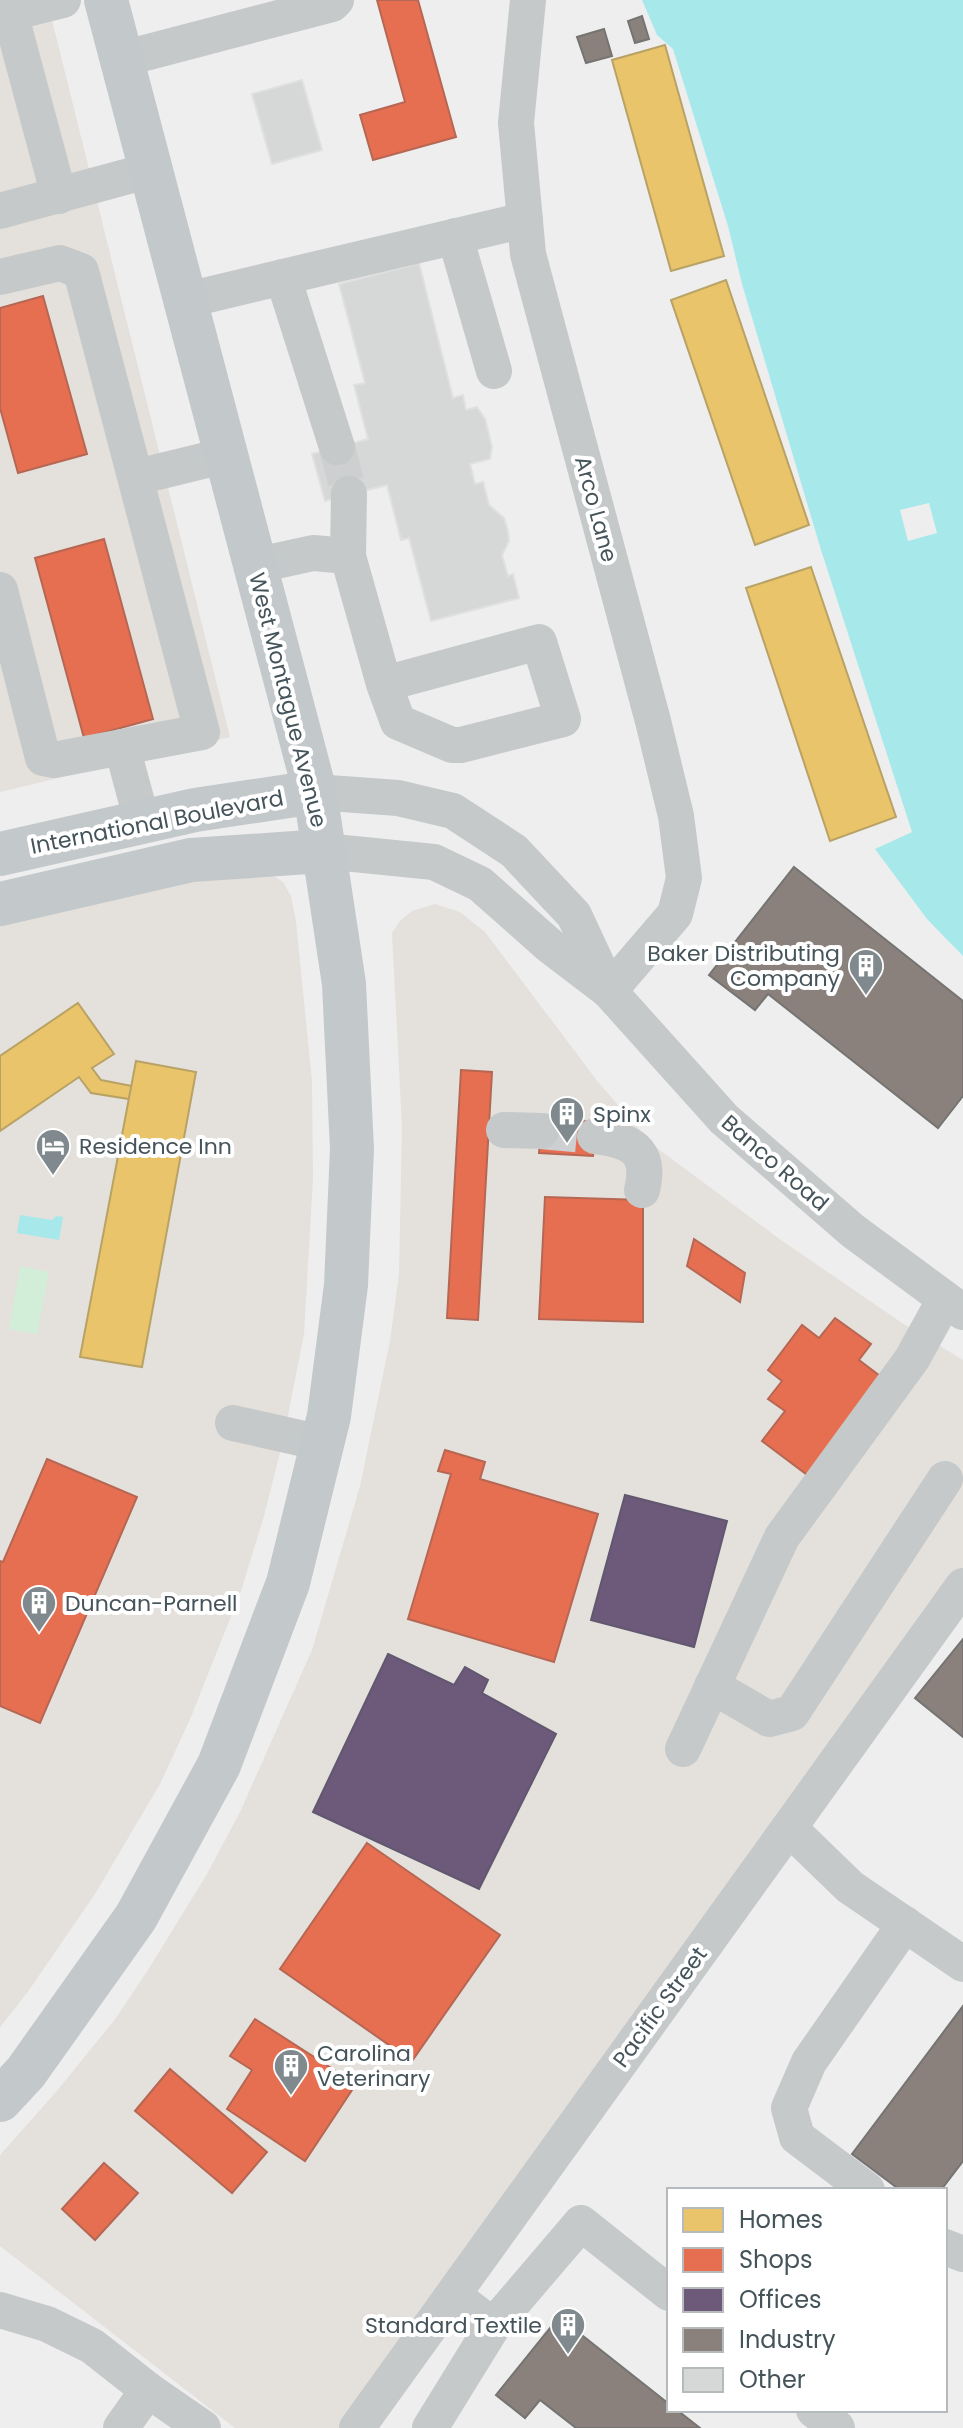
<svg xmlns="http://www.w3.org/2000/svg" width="963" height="2428" viewBox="0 0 963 2428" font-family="Poppins,sans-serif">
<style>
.commercial{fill:#e4e0db}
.green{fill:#d2eed8}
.water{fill:#a7e8eb}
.pier{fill:#efeeee}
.homes{fill:#e9c46a;stroke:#b8a265;stroke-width:2}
.shops{fill:#e76f51;stroke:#b66754;stroke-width:2}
.offices{fill:#6d597a;stroke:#615870;stroke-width:2}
.industry{fill:#8a817c;stroke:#757472;stroke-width:2}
.building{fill:#d6d7d7;stroke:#e0e0e1;stroke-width:2}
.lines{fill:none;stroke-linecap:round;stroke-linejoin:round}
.minor-tunnel{stroke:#cdcfd0;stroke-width:36;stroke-dasharray:36 18;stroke-linecap:butt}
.minor{stroke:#c5c9ca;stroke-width:36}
.major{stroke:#c3c8ca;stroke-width:44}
.labels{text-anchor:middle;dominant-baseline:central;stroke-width:8;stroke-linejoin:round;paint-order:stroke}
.street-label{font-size:22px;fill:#45545a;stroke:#fff}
.poi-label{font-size:22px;fill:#45545a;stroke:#fff;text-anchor:start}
</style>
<rect width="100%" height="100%" fill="#efeeee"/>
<g class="commercial">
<path d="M0,0H47L230,737L0,792Z"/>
<path d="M204,874L272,875L283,882L291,896L296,921L312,1081L313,1178L304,1334L283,1441L264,1516L241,1591L191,1717L160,1784L95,1894L27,1993L0,2027V921Z"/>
<path d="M435,904L460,912L485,932L598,1082L653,1145L781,1240L902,1323L963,1360V1586L357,2428H235L0,2246V2155L56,2092L116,2018L148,1970L207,1874L240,1812L312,1650L360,1486L390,1341L399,1274L402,1127L392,933L400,921L412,911Z"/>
</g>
<path class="green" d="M20,1266L49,1272L37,1334L9,1329Z"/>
<g class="water">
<path d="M642,0H963V956L927,919L875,849L912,832L821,550L742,284L728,226L673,49L657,35Z"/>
<path d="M20,1215L52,1220L56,1216L63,1217L59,1240L17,1233Z"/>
</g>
<path class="pier" d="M929,503L937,533L908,541L900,510Z"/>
<g class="homes">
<path d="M665,45L724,256L671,271L612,60Z"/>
<path d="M726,280L809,525L755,545L671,300Z"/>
<path d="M811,567L896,817L830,841L746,588Z"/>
<path d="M78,1003L114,1054L92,1068L101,1080L132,1086L129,1099L91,1093L79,1077L0,1131V1056Z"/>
<path d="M136,1061L196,1072L142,1367L80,1357Z"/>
</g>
<g class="shops">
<path d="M377,0H418L456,137L373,160L360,115L405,102Z"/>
<path d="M43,296L87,454L18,473L0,408V308Z"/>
<path d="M104,539L153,719L84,738L35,558Z"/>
<path d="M461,1070L492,1072L478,1320L447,1318Z"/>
<path d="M542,1119L597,1122L593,1156L539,1153Z"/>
<path d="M545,1197L643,1200V1322L539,1319Z"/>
<path d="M694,1239L745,1273L740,1302L687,1266Z"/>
<path d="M835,1318L871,1344L859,1360L884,1379L810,1477L762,1441L785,1411L768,1399L782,1381L768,1370L802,1325L819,1338Z"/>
<path d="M445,1450L485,1462L480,1479L598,1514L554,1662L408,1619L451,1474L438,1471Z"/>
<path d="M47,1459L137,1497L40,1723L0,1706V1561L3,1562Z"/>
<path d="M367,1843L500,1935L412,2061L280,1969Z"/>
<path d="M255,2019L356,2084L305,2161L227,2109L252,2070L230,2056Z"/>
<path d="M170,2069L267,2152L232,2193L135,2111Z"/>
<path d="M104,2163L138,2193L95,2240L62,2209Z"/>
</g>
<g class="offices">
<path d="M625,1495L727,1521L694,1647L591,1620Z"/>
<path d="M388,1654L454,1685L465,1667L488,1680L482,1693L556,1734L479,1889L313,1812Z"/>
</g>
<g class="industry">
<path d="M642,16L649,39L635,43L628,21Z"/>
<path d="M604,29L612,56L586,63L577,37Z"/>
<path d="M794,867L963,1001V1096L938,1128L768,994L755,1010L709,975Z"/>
<path d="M963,1639V1737L915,1698Z"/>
<path d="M963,2006V2161L941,2190H900L852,2154Z"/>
<path d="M559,2317L669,2404V2410H677L700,2428H576L540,2400L525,2418L496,2395Z"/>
</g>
<g class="building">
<path d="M302,80L322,150L272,164L252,94Z"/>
<path d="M419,263L453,398L463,395L466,410L477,407L485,419L492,447L490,459L470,464L475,484L483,482L489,505L504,518L508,531L509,541L502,555L508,576L513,574L519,598L431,621L409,538L401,540L387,485L325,501L312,454L368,439L354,385L365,383L339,284Z"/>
</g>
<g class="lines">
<g class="minor-tunnel">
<path d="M337,447L349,494"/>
<path d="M541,1131L595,1136"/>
</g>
<g class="minor">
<path d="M7,0L10,13L63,0"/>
<path d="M528,0L516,123L528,254L653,721L676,816L684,878L675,914L609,991"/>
<path d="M10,13L59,196"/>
<path d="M122,59L332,4L336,0"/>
<path d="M0,211L151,170"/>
<path d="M455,236L494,371"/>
<path d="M0,277L60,263L81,271L202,732L54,760L43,758L0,590"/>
<path d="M283,277L525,220"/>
<path d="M187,300L283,277L337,447"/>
<path d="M137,477L227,455"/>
<path d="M348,556L349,494"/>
<path d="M254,566L313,553L348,556L384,684L398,722L452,745H461L563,719L539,642L384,684"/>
<path d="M122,747L142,821"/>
<path d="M315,792L398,798L453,811L514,851L574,915L607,986"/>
<path d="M324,851L434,862L480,884L550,946L609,991L724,1119L853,1231L963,1312"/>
<path d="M504,1130L541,1131"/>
<path d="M595,1136C630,1140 652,1150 642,1190"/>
<path d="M233,1423L322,1443"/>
<path d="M712,1686L769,1719L792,1713L945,1479"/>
<path d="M683,1749L782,1537L912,1359L945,1299"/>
<path d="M789,1828L850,1887L963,1964"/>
<path d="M867,2190L797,2137L789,2108L809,2062L905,1924"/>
<path d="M945,2247L963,2254"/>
<path d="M453,2295L493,2326L581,2223L669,2293"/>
<path d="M0,2310L47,2324L92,2346L148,2390L121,2428"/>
<path d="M148,2390L203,2428"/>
<path d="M814,2410L837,2428"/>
<path d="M357,2428L963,1586"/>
<path d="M430,2428L493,2326"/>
</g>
<g class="major">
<path d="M0,854L195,810L315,792"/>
<path d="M0,904L191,860L324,851"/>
<path d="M0,2100L26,2072L136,1917L219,1765L288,1583L329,1416L346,1285L352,1149L344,984L315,792L106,0"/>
</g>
</g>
<defs>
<symbol id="building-pin" viewBox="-11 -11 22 30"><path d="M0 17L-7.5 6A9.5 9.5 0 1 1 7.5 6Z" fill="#808a8e" stroke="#fff"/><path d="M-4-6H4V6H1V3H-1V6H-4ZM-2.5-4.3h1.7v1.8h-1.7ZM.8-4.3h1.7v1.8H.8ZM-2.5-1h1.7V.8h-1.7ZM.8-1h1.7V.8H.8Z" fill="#fff"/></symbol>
<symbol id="hotel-pin" viewBox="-11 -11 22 30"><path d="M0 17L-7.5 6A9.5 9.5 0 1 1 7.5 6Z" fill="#808a8e" stroke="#fff"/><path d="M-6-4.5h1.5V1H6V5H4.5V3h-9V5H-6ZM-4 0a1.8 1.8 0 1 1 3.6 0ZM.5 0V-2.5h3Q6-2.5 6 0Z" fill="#fff"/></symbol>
</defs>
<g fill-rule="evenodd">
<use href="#building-pin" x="846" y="946" width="40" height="54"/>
<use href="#building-pin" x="547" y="1094" width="40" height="54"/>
<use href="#hotel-pin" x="33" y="1126" width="40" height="54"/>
<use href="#building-pin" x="19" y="1583" width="40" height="54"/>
<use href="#building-pin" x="271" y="2046" width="40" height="54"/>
<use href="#building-pin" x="548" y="2305" width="40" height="54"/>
</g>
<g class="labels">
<g class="street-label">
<text transform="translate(596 509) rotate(75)">Arco Lane</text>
<text transform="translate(288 700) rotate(76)">West Montague Avenue</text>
<text transform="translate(157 822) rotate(-11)">International Boulevard</text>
<text transform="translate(775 1163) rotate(41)">Banco Road</text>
<text transform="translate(660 2007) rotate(-54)">Pacific Street</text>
</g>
<g class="poi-label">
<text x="840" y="953" text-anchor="end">Baker Distributing<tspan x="840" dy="25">Company</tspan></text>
<text x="593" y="1114">Spinx</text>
<text x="79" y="1146">Residence Inn</text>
<text x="65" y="1603">Duncan-Parnell</text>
<text x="317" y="2053">Carolina<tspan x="317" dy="25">Veterinary</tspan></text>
<text x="542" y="2325" text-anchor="end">Standard Textile</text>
</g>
</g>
<rect x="667" y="2188" width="280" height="224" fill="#ffffff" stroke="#b5bbbd" stroke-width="2"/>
<rect x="683" y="2208" width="40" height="24" fill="#e9c46a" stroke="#b5bbbd" stroke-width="2"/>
<text x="739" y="2228" font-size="24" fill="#45545a">Homes</text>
<rect x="683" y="2248" width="40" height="24" fill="#e76f51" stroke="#b5bbbd" stroke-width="2"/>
<text x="739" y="2268" font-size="24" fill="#45545a">Shops</text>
<rect x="683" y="2288" width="40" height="24" fill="#6d597a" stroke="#b5bbbd" stroke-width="2"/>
<text x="739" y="2308" font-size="24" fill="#45545a">Offices</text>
<rect x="683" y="2328" width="40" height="24" fill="#8a817c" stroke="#b5bbbd" stroke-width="2"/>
<text x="739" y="2348" font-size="24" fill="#45545a">Industry</text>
<rect x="683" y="2368" width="40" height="24" fill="#d6d7d7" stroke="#b5bbbd" stroke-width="2"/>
<text x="739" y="2388" font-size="24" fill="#45545a">Other</text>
</svg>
